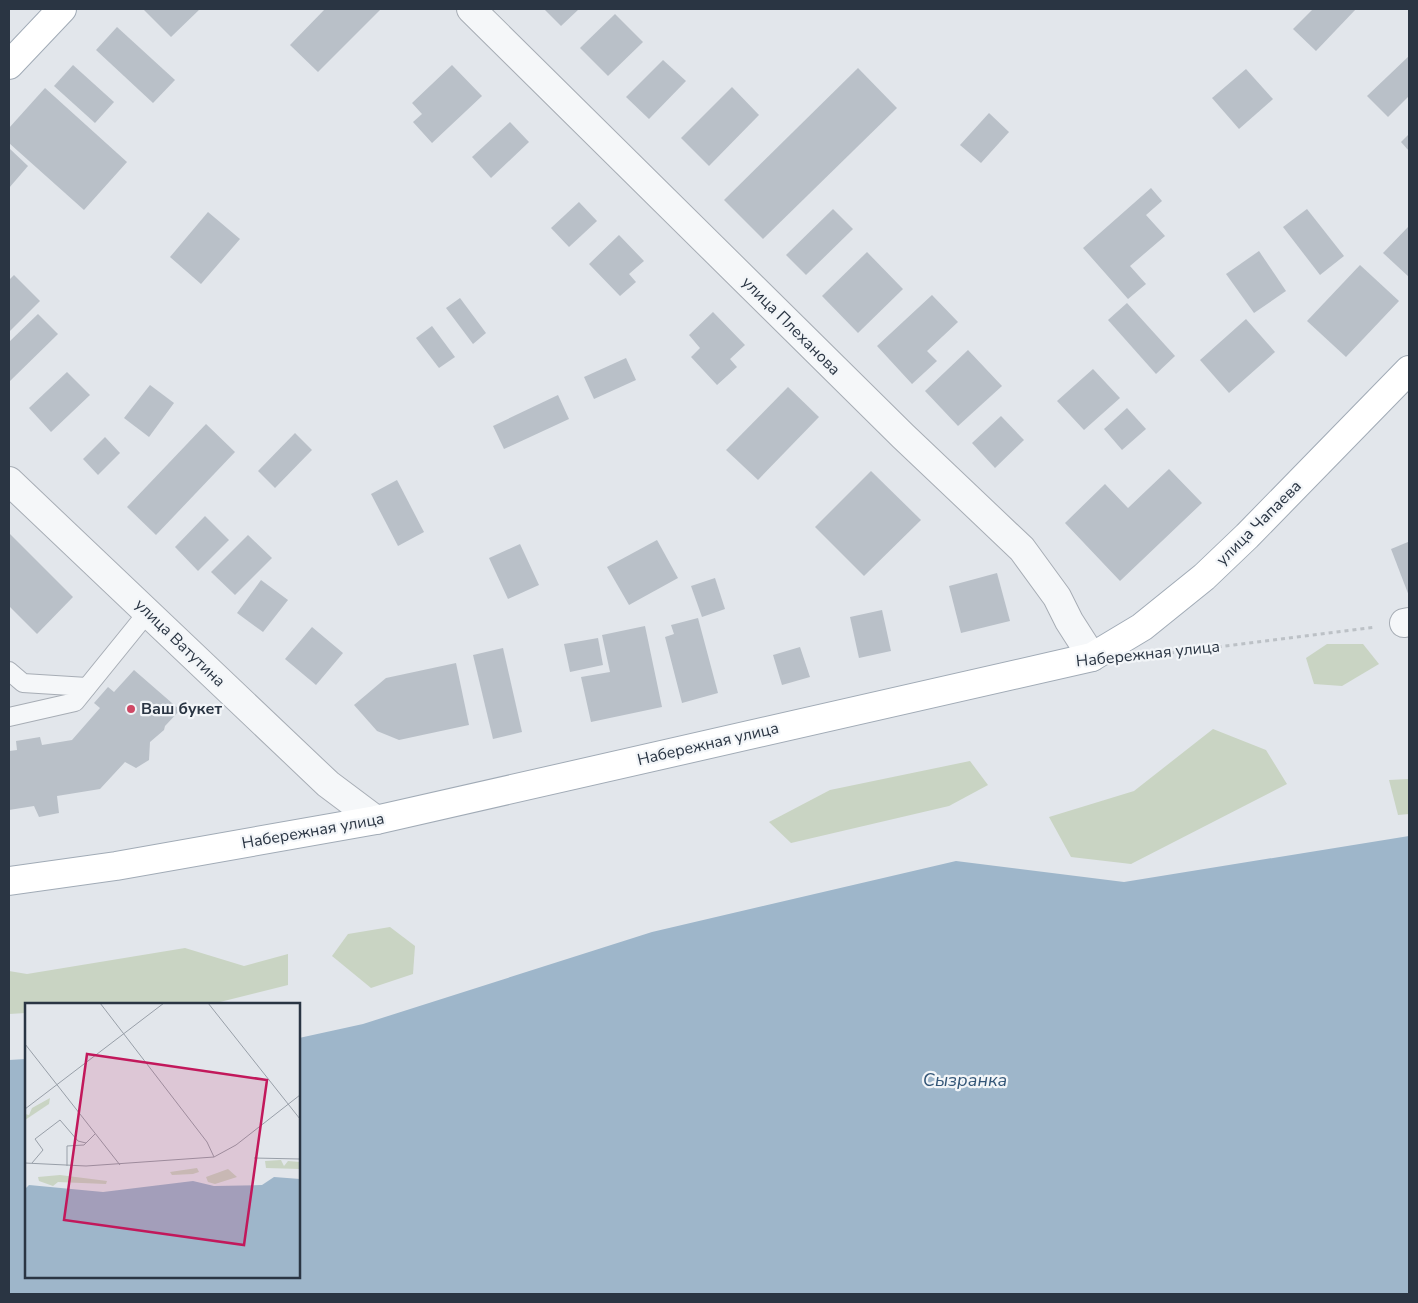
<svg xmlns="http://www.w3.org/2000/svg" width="1418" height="1303" viewBox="0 0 1418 1303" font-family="'Nunito Sans',sans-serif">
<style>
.green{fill:#c9d4c3}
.water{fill:#9eb6ca}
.building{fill:#b9c0c8}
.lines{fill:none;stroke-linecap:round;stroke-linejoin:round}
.service-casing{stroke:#a7adb5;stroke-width:20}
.minor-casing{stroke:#a7adb5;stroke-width:30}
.primary-casing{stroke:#a1abb6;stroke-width:30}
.path{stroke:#bcc1c6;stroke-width:3;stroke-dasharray:4 4;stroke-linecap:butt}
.service{stroke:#f5f7f9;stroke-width:18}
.minor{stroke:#f5f7f9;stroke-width:28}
.primary{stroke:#fff;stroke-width:28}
.poi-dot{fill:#cf4865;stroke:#f2f5f8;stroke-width:2}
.labels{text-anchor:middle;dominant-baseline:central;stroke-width:4.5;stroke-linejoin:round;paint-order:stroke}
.street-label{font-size:16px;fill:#2a3543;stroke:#f2f5f8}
.poi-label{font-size:16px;font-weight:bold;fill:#2a3543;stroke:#f2f5f8;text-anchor:start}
.water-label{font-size:18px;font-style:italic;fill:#345677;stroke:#f2f5f8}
.inset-road{fill:none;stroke:#989fa8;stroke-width:1}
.view{fill:#c2185b;fill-opacity:0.15;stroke:#c2185b;stroke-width:2.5}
.inset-edge{fill:none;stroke:#2a3543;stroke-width:2.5}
</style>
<rect width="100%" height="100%" fill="#e2e6eb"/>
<g class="green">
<path d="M1327,644H1363L1379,664L1342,686L1314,684L1306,658Z"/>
<path d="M1213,729L1266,750L1287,784L1131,864L1071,857L1049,817L1134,791Z"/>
<path d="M970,761L988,785L949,806L791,843L769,822L830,790Z"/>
<path d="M1409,779V814L1398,815L1389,780Z"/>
<path d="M390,927L415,946L413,974L371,988L332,956L348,934Z"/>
<path d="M185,948L244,966L288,954V985L216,1003L190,1004H26V1013L9,1014V971L27,974Z"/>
</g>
<path class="water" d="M1409,836V1294H9V1060L26,1059V1277H299V1038L363,1024L652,932L956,861L1124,882Z"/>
<g class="building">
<path d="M143,9H200L171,37Z"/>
<path d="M325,9H381L318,72L290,45Z"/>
<path d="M544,9H579L561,26Z"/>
<path d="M1313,9H1356L1316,51L1293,29Z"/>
<path d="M615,14L643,42L608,76L580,48Z"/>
<path d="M117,27L175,80L153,103L96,50Z"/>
<path d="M1409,56V96L1388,117L1367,96Z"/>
<path d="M663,60L686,81L649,119L626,97Z"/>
<path d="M73,65L114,102L95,123L54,86Z"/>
<path d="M452,65L482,96L432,143L413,122L422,114L412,103Z"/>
<path d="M858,68L897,108L763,239L724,200Z"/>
<path d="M1246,69L1273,99L1239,129L1212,98Z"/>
<path d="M732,87L759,115L709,166L681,138Z"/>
<path d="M45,88L127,162L84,210L9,143V128Z"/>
<path d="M989,113L1009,132L981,163L960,145Z"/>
<path d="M510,122L529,142L491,178L472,157Z"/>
<path d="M1409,134V151L1401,142Z"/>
<path d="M9,148L28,166L9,188Z"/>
<path d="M1151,188L1162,201L1146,215L1165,236L1130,266L1146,284L1128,299L1083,248Z"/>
<path d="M579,202L597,221L569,247L551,228Z"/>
<path d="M833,209L853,229L806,275L786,255Z"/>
<path d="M1307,209L1344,256L1320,275L1283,227Z"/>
<path d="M208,212L240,239L201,284L170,257Z"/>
<path d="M1409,226V277L1383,253Z"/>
<path d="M619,235L644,261L629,274L636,282L620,296L589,264Z"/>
<path d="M1259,251L1286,291L1254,313L1226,274Z"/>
<path d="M867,252L903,289L858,333L822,296Z"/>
<path d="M1360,265L1399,301L1346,357L1307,321Z"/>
<path d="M14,275L40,301L9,332V280Z"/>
<path d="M932,295L958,322L927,351L937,361L912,384L877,346Z"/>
<path d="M460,298L486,333L473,344L446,308Z"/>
<path d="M1127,303L1175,356L1156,374L1108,320Z"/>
<path d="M713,312L745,345L730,359L737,367L717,385L691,357L700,348L689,335Z"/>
<path d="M38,314L58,334L9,382V342Z"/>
<path d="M1246,319L1275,352L1229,393L1200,360Z"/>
<path d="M432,326L455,357L439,368L416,338Z"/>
<path d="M968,350L1002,386L958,426L925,391Z"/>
<path d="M626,358L636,380L594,399L584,377Z"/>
<path d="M1093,369L1120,398L1084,430L1057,401Z"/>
<path d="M67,372L90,395L51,432L29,408Z"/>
<path d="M150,385L174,403L149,437L124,418Z"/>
<path d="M788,387L819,417L758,480L726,450Z"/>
<path d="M558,395L569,419L504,449L493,426Z"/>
<path d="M1127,408L1146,429L1122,450L1104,429Z"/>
<path d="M1001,416L1024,440L995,468L972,443Z"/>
<path d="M206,424L235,452L156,535L127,507Z"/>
<path d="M295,433L312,450L275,488L258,471Z"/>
<path d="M105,437L120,453L98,475L83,459Z"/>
<path d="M1169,469L1202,503L1120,581L1065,523L1105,484L1128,508Z"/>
<path d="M871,471L921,520L864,576L815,527Z"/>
<path d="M397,480L424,532L398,546L371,494Z"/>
<path d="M205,516L229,540L198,571L175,547Z"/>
<path d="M9,533L73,597L37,634L9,606Z"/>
<path d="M248,535L272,558L235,595L211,572Z"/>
<path d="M657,540L678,578L629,605L607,567Z"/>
<path d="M1408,542L1409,545V596L1391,549Z"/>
<path d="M520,544L539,585L508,599L489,558Z"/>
<path d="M997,573L1010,621L961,633L949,586Z"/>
<path d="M715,578L725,609L702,617L691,586Z"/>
<path d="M261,580L288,600L263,632L237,613Z"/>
<path d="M882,610L891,651L859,658L850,617Z"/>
<path d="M698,618L718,693L682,703L665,637L674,634L671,625Z"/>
<path d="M645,626L662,707L591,722L581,677L610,672L602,635Z"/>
<path d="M312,627L343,653L316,685L285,659Z"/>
<path d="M598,638L603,665L570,672L564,644Z"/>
<path d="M800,647L810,677L782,685L773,655Z"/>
<path d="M503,648L522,732L493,739L473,655Z"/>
<path d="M456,663L469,725L399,740L377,731L354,705L386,678Z"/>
<path d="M134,670L180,710L165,726L164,730L150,742L149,760L136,768L125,762L100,789L57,796L59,813L39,817L34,806L9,810V751L17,750L16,741L40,737L42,745L72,740L100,708L94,703L108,687L114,692Z"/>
</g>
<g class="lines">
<defs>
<g id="service">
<path d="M9,671L23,683L87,687"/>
<path d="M9,717L75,702L139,623L146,611"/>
</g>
<g id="minor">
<path d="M471,9L903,436L1022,549L1057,597L1069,621L1092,657"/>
<path d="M9,481L328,784L376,820"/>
<path d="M1404,623L1409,622"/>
</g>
<g id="primary">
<path d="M9,65L62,9"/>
<path d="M9,881L116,866L376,820L1092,657L1142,627L1204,577L1247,536L1409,370"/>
</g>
</defs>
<use href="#service" class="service-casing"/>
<use href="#minor" class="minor-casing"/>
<use href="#primary" class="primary-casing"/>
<path class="path" d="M1154,655L1376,627"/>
<use href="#service" class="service"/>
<use href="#minor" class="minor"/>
<use href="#primary" class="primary"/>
</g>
<circle class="poi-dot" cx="131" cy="709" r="5"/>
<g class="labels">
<g class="street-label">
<text transform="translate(791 326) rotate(45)">улица Плеханова</text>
<text transform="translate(1259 523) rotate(-45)">улица Чапаева</text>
<text transform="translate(180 643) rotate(44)">улица Ватутина</text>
<text transform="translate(1148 654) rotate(-6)">Набережная улица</text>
<text transform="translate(708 744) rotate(-13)">Набережная улица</text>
<text transform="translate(313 831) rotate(-10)">Набережная улица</text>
</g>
<g class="poi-label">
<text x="141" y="709">Ваш букет</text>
</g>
<g class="water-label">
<text x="965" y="1080">Сызранка</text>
</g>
</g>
<g transform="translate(25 1003)">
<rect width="275" height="275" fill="#e2e6eb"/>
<path d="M25,95L24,101L0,117V111L4,112L7,105ZM256,157L259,163L263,158L275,159V166L241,165L240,158ZM172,165L174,169L168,171L147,172L145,169ZM203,166L212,174L190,181L183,179L181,174ZM35,172L82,178L81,181L33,179L28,183L14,178L13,174Z" fill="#c9d4c3"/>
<path d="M249,174L275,176V275H0V186L4,182L78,189L168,178L189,183L237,182Z" fill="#9eb6ca"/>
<path class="inset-road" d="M75,0L182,139L189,154M183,0L275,116M0,41L95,162M0,106L139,0M229,155L275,156M0,160L61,163L189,154L211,142L275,92M7,160L18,147L10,136L35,117L53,138L61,140M42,163V143L59,142L70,131"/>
<path class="view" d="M62,51L242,77L219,242L39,217Z"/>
<rect width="275" height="275" class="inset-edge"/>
</g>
<rect width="1418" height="1303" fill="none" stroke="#2a3543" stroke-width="20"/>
</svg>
